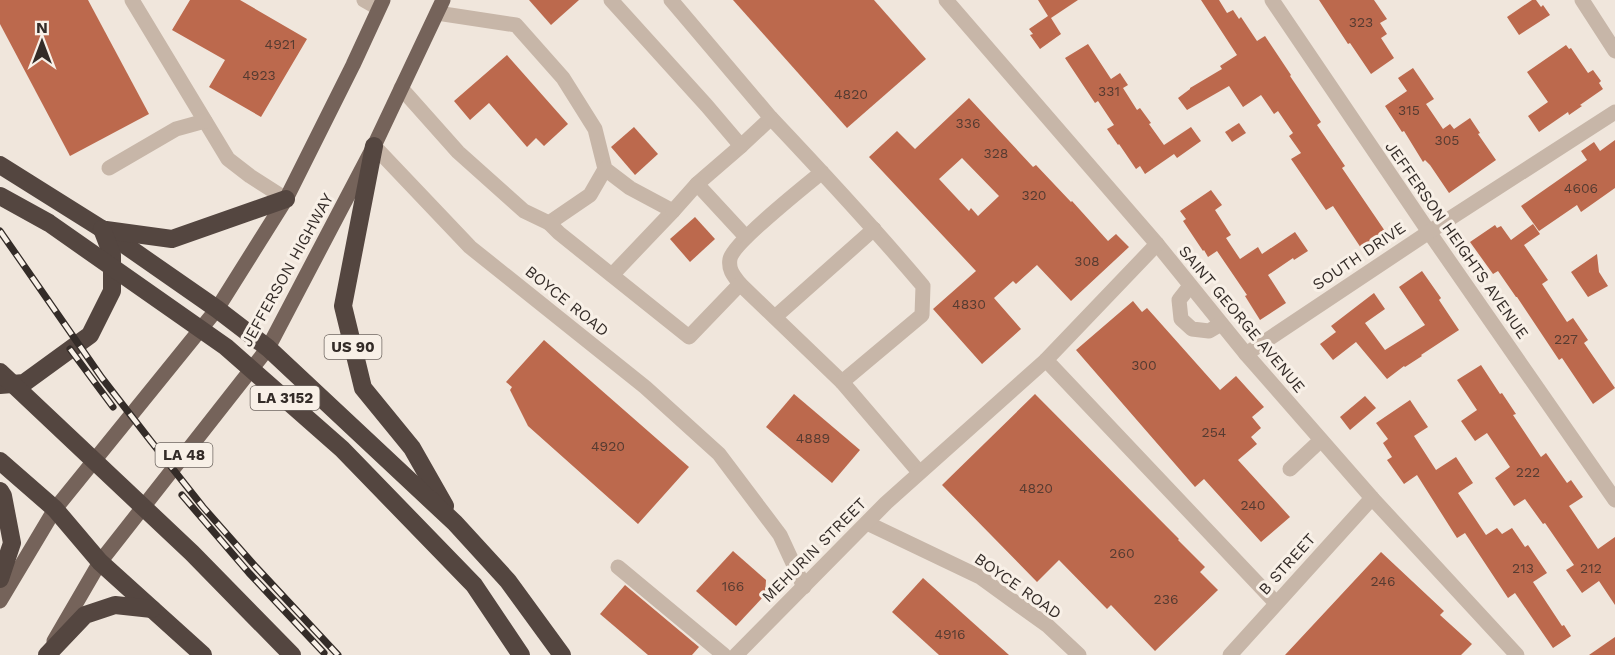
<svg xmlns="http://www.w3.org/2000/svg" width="1615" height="655" viewBox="0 0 1615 655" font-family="'Work Sans',sans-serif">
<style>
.building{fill:#bc694d;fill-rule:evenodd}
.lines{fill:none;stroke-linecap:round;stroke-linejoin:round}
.minor{stroke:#c7b6a8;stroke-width:15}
.major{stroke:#75635a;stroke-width:15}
.highway{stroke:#544640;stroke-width:18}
.rail-casing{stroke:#342c28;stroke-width:7}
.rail{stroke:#f8f0e7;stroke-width:4.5;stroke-dasharray:14;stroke-linecap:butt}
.highway-bridge{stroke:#544640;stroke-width:18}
.labels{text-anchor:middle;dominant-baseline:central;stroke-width:6;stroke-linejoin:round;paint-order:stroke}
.number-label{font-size:14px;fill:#563b31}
.shield{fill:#f8f0e7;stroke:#6f6761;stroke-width:1.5}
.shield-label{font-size:15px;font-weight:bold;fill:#342c28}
.street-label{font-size:16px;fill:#342c28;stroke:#f8f0e7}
</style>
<rect width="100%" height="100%" fill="#f0e6dc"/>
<g class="building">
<path d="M0,0H88L149,114L70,156L0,24Z"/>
<path d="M190,0H240L307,39L261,117L209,87L225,60L172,30Z"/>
<path d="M529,0H579L551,25Z"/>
<path d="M733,0H874L926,59L847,128Z"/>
<path d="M1038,0H1078L1051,18L1061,34L1040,49L1030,35L1033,34L1029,29L1048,16Z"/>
<path d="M1201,0H1219L1227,13L1233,10L1239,19L1241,17L1257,41L1265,36L1291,75L1290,76L1321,122L1317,125L1345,166L1342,168L1387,234L1369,245L1368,243L1361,248L1333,206L1326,210L1291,159L1301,153L1289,136L1293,133L1278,111L1274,114L1261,95L1243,107L1229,86L1187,110L1178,98L1190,89V88L1222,69L1220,66L1237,55Z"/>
<path d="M1319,0H1374L1387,19L1380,23L1387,34L1381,38L1394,58L1371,74L1350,43L1348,44Z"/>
<path d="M1532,0H1536L1541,7L1543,5L1550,15L1519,35L1507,17Z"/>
<path d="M1088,44L1111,79L1120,73L1128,85L1123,88L1137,110L1140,108L1151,123L1149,124L1164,145L1191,127L1201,141L1177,158L1174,154L1145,174L1140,166L1136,169L1119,144L1118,145L1107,129L1114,125L1098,101L1095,103L1065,58Z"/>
<path d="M1566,45L1569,49L1571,48L1588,73L1593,70L1601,81L1599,83L1603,89L1580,105L1582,106L1569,115L1568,112L1539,132L1528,116L1548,102L1527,72Z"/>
<path d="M507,55L568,124L544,146L536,138L527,147L489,103L470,120L454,101Z"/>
<path d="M1413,68L1434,99L1426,104L1443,129L1450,124L1454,129L1470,118L1480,133L1478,134L1496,160L1449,193L1430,165L1425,160L1423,162L1404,131L1402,132L1385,106L1407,91L1398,78Z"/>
<path d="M969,98L1033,167L1036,165L1071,202L1072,201L1108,241L1116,234L1129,247L1071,301L1037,265L1016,284L1013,281L994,298L1021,329L982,364L933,309L976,271L869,157L897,131L915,149ZM962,158L999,196L978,216L971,208L969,211L939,179Z"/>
<path d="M1239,123L1246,133L1232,142L1225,132Z"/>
<path d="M634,127L658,154L635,175L611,147Z"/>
<path d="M1615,140V188L1581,212L1577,205L1539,231L1521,206L1587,160L1581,151L1594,142L1600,151Z"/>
<path d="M1211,190L1222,205L1215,210L1231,235L1226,238L1240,259L1258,247L1262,254L1295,232L1308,251L1294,260L1293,258L1268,275L1286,303L1260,320L1245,296L1247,295L1217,251L1208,257L1204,250L1203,251L1183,221L1186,219L1180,211Z"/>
<path d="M695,217L715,239L690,262L670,239Z"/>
<path d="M1533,224L1540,234L1524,245L1548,280L1542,284L1567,322L1573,318L1588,340L1584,343L1615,388L1593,404L1562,358L1559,360L1517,297H1516L1498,271L1493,274L1470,242L1495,225L1497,228L1501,226L1511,240Z"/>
<path d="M1597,254L1599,272L1608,286L1588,297L1571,272Z"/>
<path d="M1422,271L1441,298L1439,300L1459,330L1421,355L1422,356L1405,367L1404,366L1387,379L1356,342L1333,360L1320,344L1336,332L1331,326L1374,293L1385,309L1365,323L1385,350L1425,325L1399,287Z"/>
<path d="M1133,301L1142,312L1147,308L1220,390L1236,376L1264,407L1252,417L1261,428L1251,437L1257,444L1238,460L1290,517L1261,542L1204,479L1195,487L1076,350Z"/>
<path d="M544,340L689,467L638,524L528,426L510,390L512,387L506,382Z"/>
<path d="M1481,365L1500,394L1502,393L1516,414L1513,415L1541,457L1546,453L1567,483L1571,480L1583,497L1569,506L1598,549L1615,537V605L1599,581L1582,593L1566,570L1574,565L1545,523L1543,524L1525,499L1514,506L1495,478L1510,467L1487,433L1475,441L1461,421L1477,410L1457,380Z"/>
<path d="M794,394L860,450L832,483L766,427Z"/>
<path d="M1035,394L1179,539L1178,540L1205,567L1200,572L1218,590L1155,651L1111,605L1107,609L1059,560L1037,582L942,485Z"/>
<path d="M1365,396L1376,408L1350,430L1340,417Z"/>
<path d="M1410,400L1428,427L1414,436L1436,470L1456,457L1473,483L1458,493L1486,535L1497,528L1502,534L1512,528L1525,547L1528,545L1547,573L1533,582L1562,626L1564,625L1571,636L1553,648L1515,593L1508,598L1465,533L1457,538L1417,475L1404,484L1387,460L1392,457L1383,443L1388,439L1376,423Z"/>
<path d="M733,551L766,580L765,595L736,626L696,591Z"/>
<path d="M1381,552L1444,611L1440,615L1472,644L1461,655H1285Z"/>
<path d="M923,578L1009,655H939L892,612Z"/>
<path d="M625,585L699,647L692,655H648L600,614Z"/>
<path d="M1615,637V655H1589Z"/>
</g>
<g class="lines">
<g class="minor">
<path d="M132,0L228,159L250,176L286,199"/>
<path d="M364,0L378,8"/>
<path d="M611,0L707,106L741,146L771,118L671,0"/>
<path d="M946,0L1157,244L1246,354L1372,498L1517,655"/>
<path d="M1272,0L1429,232L1615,500"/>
<path d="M1582,0L1615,51"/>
<path d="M437,13L516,25L563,78L595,129L605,169L630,188L673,211L612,275"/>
<path d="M401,88L458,152L524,211L549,223L590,195L605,169"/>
<path d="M771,118C823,173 874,228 923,286L922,315L842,382L740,284C734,276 728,270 730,259C733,243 805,186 822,172"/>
<path d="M374,146L470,247L645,387L719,454L780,535L804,587"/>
<path d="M741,146L697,184L746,237"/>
<path d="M109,168L176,129L205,121"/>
<path d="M673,211L697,184"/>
<path d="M549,223L559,233L689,337L740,284"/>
<path d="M1157,244L1046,360L1276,603"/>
<path d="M1190,286L1179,300L1181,319L1192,329L1209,331L1221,324"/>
<path d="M775,317L874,229"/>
<path d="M1246,354L1429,232L1615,112"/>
<path d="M842,382L919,472"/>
<path d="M1290,469L1321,440"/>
<path d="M867,523L980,577L1048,626L1079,655"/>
<path d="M618,567L724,655"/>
<path d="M736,655L886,503L1046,360"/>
<path d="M1230,655L1372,498"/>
</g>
<g class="major">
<path d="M0,601L55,509L217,309L286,199L353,65L383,0"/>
<path d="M54,641L100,562L268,348L374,146L443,0"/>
</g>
<g class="highway">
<path d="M374,146L343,306L363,388L412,448L445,506"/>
<path d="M0,165L102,229L217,309L268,348L455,523L508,581L562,655"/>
<path d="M106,230L172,239L286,199"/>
<path d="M0,385L24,383L90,335L112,291V255L102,229"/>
<path d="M0,461L55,509L100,562L203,655"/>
<path d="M0,491L3,496L12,543L0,579"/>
<path d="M47,655L85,615L115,605L152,609"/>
</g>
<defs>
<g id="rail">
<path d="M0,231L102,378L150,440L203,507L256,567L338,655"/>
<path d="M70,349L113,407"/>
<path d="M182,495L249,573L324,653"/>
</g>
</defs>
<use href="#rail" class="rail-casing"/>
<use href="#rail" class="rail"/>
<g class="highway-bridge">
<path d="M0,196L49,223L226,347L342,449L474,585L521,655"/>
<path d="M0,372L192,553L292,655"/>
</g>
</g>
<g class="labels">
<g class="number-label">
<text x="1361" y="22">323</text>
<text x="280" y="44">4921</text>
<text x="259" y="75">4923</text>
<text x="1109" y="91">331</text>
<text x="851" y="94">4820</text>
<text x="1409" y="110">315</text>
<text x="968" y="123">336</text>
<text x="1447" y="140">305</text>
<text x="996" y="153">328</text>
<text x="1581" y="188">4606</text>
<text x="1034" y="195">320</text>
<text x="1087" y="261">308</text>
<text x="969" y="304">4830</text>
<text x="1566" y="339">227</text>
<text x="1144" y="365">300</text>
<text x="1214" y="432">254</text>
<text x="813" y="438">4889</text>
<text x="608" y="446">4920</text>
<text x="1528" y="472">222</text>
<text x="1036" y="488">4820</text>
<text x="1253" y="505">240</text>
<text x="1122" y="553">260</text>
<text x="1523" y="568">213</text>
<text x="1591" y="568">212</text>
<text x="1383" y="581">246</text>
<text x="733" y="586">166</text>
<text x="1166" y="599">236</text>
<text x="950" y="634">4916</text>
</g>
<g class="shield">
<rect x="324.5" y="335" width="57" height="24" rx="4.5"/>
<rect x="250.5" y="386" width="69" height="24" rx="4.5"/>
<rect x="155.5" y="443" width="57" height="24" rx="4.5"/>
</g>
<g class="shield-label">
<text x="353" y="347">US 90</text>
<text x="285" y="398">LA 3152</text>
<text x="184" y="455">LA 48</text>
</g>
<g class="street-label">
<text transform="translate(1457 240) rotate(55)">JEFFERSON HEIGHTS AVENUE</text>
<text transform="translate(1359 256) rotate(-34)">SOUTH DRIVE</text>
<text transform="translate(287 270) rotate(-61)">JEFFERSON HIGHWAY</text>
<text transform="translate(567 301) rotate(39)">BOYCE ROAD</text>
<text transform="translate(1242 319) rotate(50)">SAINT GEORGE AVENUE</text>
<text transform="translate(814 550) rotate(-45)">MEHURIN STREET</text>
<text transform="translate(1287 564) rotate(-48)">B STREET</text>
<text transform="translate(1018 586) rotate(35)">BOYCE ROAD</text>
</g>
</g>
<g transform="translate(42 42)" stroke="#f8f0e7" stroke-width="4.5" paint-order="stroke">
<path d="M0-4.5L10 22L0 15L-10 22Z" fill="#342c28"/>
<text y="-9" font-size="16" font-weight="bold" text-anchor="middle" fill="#342c28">N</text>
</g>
</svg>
